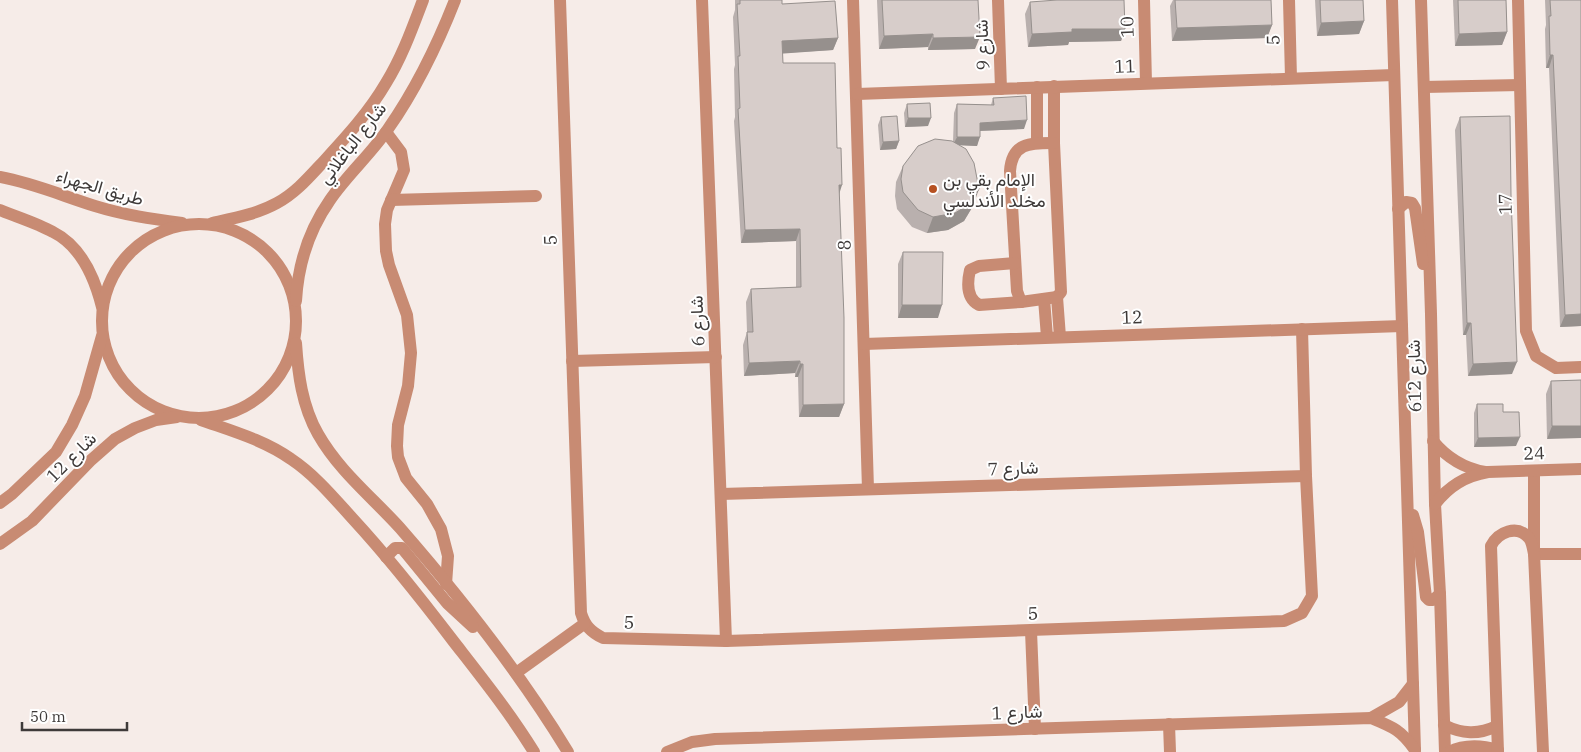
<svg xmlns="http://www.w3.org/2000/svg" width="1581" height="752" viewBox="0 0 1581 752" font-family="'IBM Plex Serif',Vazirmatn,serif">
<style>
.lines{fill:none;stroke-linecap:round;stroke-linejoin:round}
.minor{stroke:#c88b73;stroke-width:12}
.wall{fill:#b9b0ae}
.shaded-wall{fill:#96908d}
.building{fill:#d7cdca;stroke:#96908d}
.poi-dot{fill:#b65122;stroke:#fff;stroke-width:2}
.labels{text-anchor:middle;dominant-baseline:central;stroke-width:4;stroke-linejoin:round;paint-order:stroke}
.street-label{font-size:18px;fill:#3e3a39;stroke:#fff}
.poi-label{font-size:18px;fill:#3e3a39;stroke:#fff;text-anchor:start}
</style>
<rect width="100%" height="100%" fill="#f6ece8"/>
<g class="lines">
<g class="minor">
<path d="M560,0L581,613C585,626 591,632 603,638L726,641L1284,621L1302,613L1312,596L1306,476L1302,329"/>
<path d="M702,0L726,641"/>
<path d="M853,0L868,489"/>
<path d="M998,0L1001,89"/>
<path d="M1144,0L1146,83"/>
<path d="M1289,0L1291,78"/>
<path d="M1392,0L1415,750"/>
<path d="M1421,0L1431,314L1435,504L1440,594L1445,752"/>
<path d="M1518,0L1526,331L1536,356L1556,368L1581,367"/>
<path d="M1054,86V143L1061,292L1057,297L1060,337"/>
<path d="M1037,87V143"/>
<path d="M1424,87L1520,85"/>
<path d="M857,94L1394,75"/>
<path d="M386,132L401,152L404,170L387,210L385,224L386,251L389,265L407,315L411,353L408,386L398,425L397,446L398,457L406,478L427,504L441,529L448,556L446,584"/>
<path d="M1054,143C1031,143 1012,142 1010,171L1017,291L1021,302L1057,297"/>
<path d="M0,177C33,183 63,196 95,206C124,215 152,219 182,223"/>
<path d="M391,200L536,196"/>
<path d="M1398,209L1406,202L1412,203L1415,208L1423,264"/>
<path d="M0,210C17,217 37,223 53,232C81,246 95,279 102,307"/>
<path d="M212,223C235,218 257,214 277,203C296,193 310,176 325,160C347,136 369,112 386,83C402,57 412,29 423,0"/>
<circle cx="199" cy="321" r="97"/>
<path d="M1015,263L979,266L970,270C967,283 966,298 979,305L1021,302"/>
<path d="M1044,299L1047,337"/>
<path d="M296,301C298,265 309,230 330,200C347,175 371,154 388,129C416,89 437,46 455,0"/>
<path d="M296,343C298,374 302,406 318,434C339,471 372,497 400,528C461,598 520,673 568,752"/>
<path d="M864,344L1402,326"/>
<path d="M572,361L716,357"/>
<path d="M201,420C232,431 264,440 291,459C315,475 334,498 353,519C389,558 422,600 454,642C482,678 510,713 534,752"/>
<path d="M1433,441C1447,458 1463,468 1485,472"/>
<path d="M1534,471V554H1581"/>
<path d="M721,494L1306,476"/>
<path d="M0,503L12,494L56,452L72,425L85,396L102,336"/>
<path d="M1435,504C1449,486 1465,476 1488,472L1581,469"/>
<path d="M1413,515L1418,532L1426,597L1429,600H1433L1440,594"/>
<path d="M0,544L32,521L90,461L115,439L135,428L156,420L177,417"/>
<path d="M386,557L395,548H402L447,603L473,627"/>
<path d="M1031,631L1035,729"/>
<path d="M516,673L584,624"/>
<path d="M1371,718L1399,702L1413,684"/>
<path d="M1169,724L1170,752"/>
<path d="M1444,725C1462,734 1478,735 1497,726"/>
<path d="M667,752L692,742L715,739L1371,718C1393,727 1401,730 1415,750"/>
<path d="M1449,752C1465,744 1481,745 1498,750"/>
<path d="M1498,752L1491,546C1498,532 1517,524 1529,538C1532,542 1533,549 1534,554L1543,752"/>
</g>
</g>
<g class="wall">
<path d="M735,0H782V4L838,38L833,50L782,53L783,63L837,148L844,404L839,417H799L798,377H795V373L744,376L743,345L747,332L746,302L751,289L796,287V241L741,243L734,121L735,117L734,69L735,65L733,17L735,10Z"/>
<path d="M877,0H978L975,49L928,50V47L879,49Z"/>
<path d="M1173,0H1271L1272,25L1267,38L1172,41L1170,6Z"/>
<path d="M1315,0H1363L1364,21L1359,34L1317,36Z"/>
<path d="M1453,0H1506L1507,32L1502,45L1455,46Z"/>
<path d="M1545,0H1581V326L1560,327L1549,68H1546L1545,29L1546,25Z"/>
<path d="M1030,2L1125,29L1121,41L1069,42L1068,45L1028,47L1025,14Z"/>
<path d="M993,98L1024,129L980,131L977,146L960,145L973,206L964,221L948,230L927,233L912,227L897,209L895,196L896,182L903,166L953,142L954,113L957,104L991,105Z"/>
<path d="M907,104L928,126L905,127L904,113Z"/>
<path d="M881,117L899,141L896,149L880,150L878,125Z"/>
<path d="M1460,117L1512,374L1468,376L1466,335H1463L1455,130Z"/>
<path d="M903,252L938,318H898V264Z"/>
<path d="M1581,380L1547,439L1546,394L1551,381Z"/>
<path d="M1477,404L1503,412L1516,446L1474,447V413Z"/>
</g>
<g class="shaded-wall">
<path d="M1364,21L1359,34L1317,36L1321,23Z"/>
<path d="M1272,25L1267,38L1172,41L1177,28Z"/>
<path d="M1072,29H1125L1121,41L1069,42L1068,45L1028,47L1032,34Z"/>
<path d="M1507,32L1502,45L1455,46L1459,34Z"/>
<path d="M933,34L928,47L879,49L884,36Z"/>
<path d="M980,37L975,49L928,50L933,38Z"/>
<path d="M838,38L833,50L777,54L782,41Z"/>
<path d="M1550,55H1553L1549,68H1546Z"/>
<path d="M908,118H931L928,126L905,127Z"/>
<path d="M1027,120L1024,129L977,131L980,123Z"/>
<path d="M957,137H980L977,146L953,145Z"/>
<path d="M899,141L896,149L880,150L883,142Z"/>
<path d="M839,185H842L838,198Z"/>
<path d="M979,189L973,206L964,221L948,230L927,233L933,217Z"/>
<path d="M800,229L796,241L741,243L745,230Z"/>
<path d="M902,305H942L938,318H898Z"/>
<path d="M1581,314V326L1560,327L1565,315Z"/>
<path d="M1467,323H1471L1466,335H1463Z"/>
<path d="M800,361L795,373L744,376L749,363Z"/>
<path d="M1517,362L1512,374L1468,376L1473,364Z"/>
<path d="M800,364H803L798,377H795Z"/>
<path d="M844,404L839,417H799L803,405Z"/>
<path d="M1552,426H1581V438L1547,439Z"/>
<path d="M1520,437L1516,446L1474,447L1478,438Z"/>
</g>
<g class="building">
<path d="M740,0H782V4L835,1L838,38L782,41L783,63H835L837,148H841L842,185H839L844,318V404L803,405V364H800V361L749,363L747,332H753L751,289L801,287L800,229L745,230L738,109L740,108L738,56H740L737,4H740Z"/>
<path d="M882,0H978L980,37L933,38V34L884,36Z"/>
<path d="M1057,0H1124L1125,29H1072V32L1032,34L1030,2Z"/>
<path d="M1175,0H1271L1272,25L1177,28Z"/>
<path d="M1320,0H1363L1364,21L1321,23Z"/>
<path d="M1458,0H1506L1507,32L1459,34Z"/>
<path d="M1550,0H1581V314L1565,315L1553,55H1550L1549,16H1551Z"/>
<path d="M1026,96L1027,120L980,123V137H957V104L994,105L993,98Z"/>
<path d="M930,103L931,118H908L907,104Z"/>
<path d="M897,116L899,141L883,142L881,117Z"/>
<path d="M1510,116L1511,195L1517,362L1473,364L1471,323H1467L1460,117Z"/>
<path d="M935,139L952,141L966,149L974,163L979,189L970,204L955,213L933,217L918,210L903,192L901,179L903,166L918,146Z"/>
<path d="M903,252H943L942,305H902Z"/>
<path d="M1581,380V426H1552L1551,381Z"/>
<path d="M1477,404H1503V412H1519L1520,437L1478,438Z"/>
</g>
<circle class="poi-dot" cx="933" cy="189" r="5"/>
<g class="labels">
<g class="street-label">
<text transform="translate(1127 27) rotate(-92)">10</text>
<text transform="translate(1273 40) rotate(-91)">5</text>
<text transform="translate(982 45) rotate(-92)">شارع 9</text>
<text transform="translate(1125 66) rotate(-2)">11</text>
<text transform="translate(352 143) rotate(-52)">شارع الباغلاني</text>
<text transform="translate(100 187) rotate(16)">طريق الجهراء</text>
<text transform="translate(1505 204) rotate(-91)">17</text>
<text transform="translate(550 240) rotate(-92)">5</text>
<text transform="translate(844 245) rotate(-92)">8</text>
<text transform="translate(1132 317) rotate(-2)">12</text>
<text transform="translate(697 321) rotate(-92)">شارع 6</text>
<text transform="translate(1414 376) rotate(-91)">شارع 612</text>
<text transform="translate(1534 453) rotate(-2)">24</text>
<text transform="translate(71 457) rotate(-45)">شارع 12</text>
<text transform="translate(1013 468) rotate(-2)">شارع 7</text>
<text transform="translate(1033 613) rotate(-2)">5</text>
<text transform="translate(629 622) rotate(1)">5</text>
<text transform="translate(1017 712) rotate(-2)">شارع 1</text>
</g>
<g class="poi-label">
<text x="943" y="179">الإمام بقي بن<tspan x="943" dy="21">مخلد الأندلسي</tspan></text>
</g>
</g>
<path d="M22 722v8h105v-8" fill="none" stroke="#3e3a39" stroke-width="2.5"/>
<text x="30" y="722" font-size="15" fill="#3e3a39" stroke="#ffffff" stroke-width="4" paint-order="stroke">50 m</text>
</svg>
